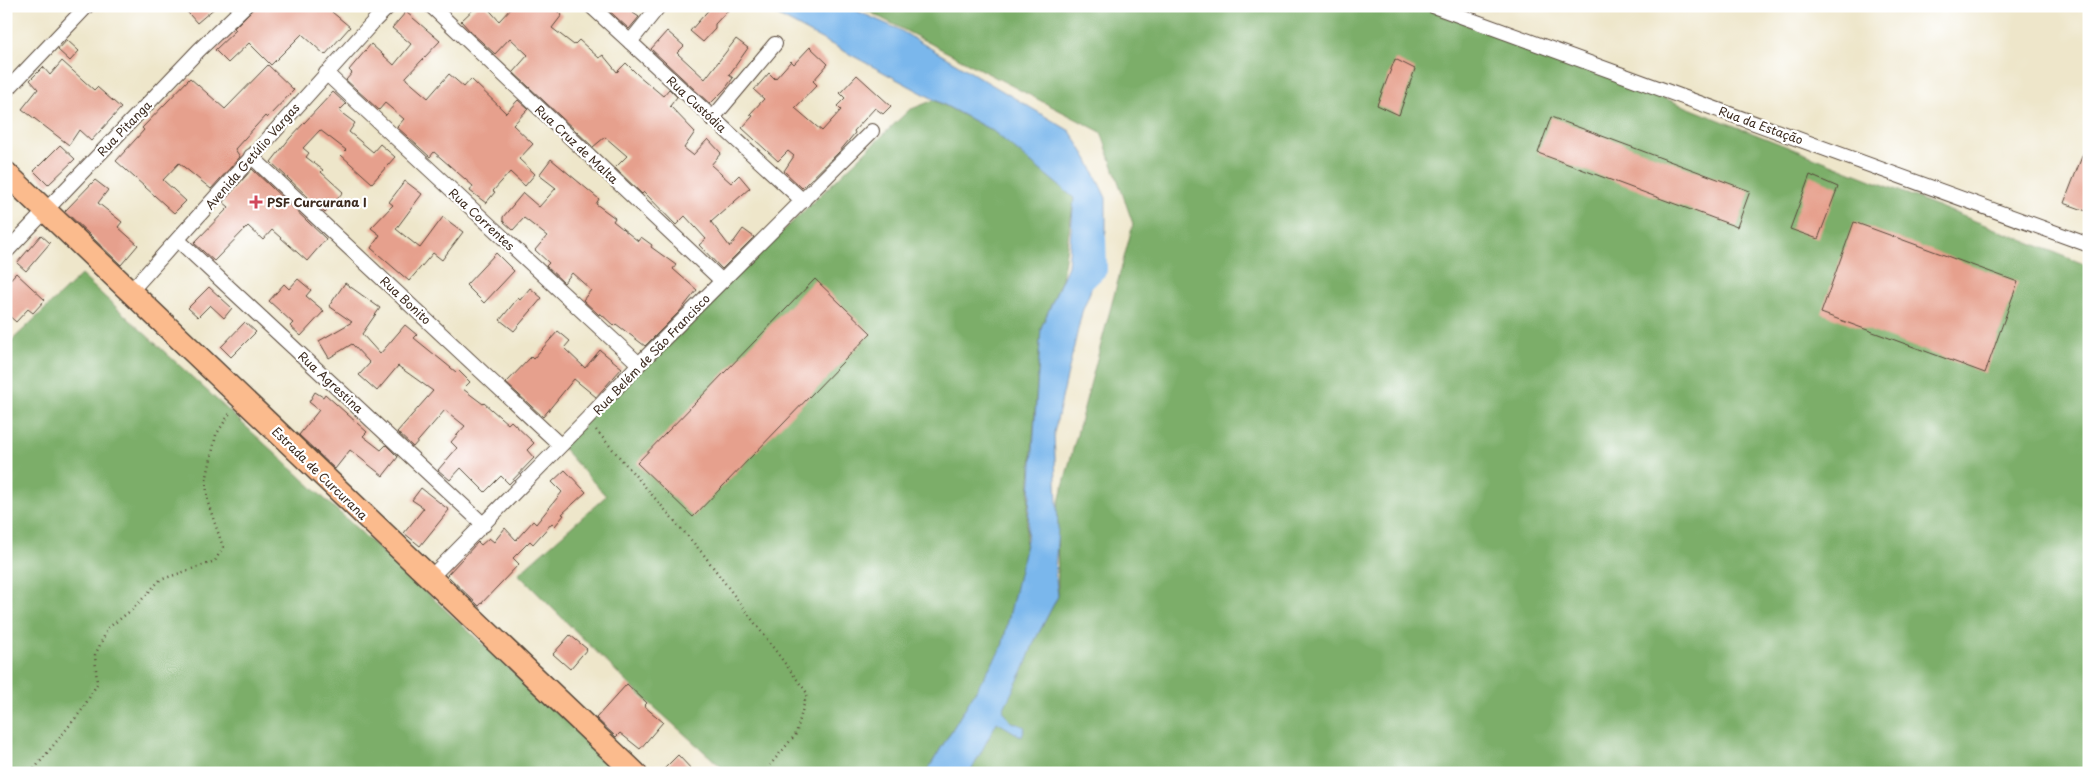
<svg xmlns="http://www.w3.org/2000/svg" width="2095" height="779" viewBox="0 0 2095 779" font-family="'Playpen Sans',sans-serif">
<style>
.forest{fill:#7bae69;stroke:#5b6c44}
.water{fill:#7ab7ec;stroke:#5a7085}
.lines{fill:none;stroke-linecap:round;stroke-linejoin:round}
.canal{stroke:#7ab7ec;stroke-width:16}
.building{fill:#e6a08d}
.street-casing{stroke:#564638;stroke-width:16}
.primary-casing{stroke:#564638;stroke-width:25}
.path{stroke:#564638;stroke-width:2.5;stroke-dasharray:1 4;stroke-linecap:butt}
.street{stroke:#fff;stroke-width:14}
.primary{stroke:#fbbb8d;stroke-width:22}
.poi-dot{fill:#d1495b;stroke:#fff;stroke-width:2}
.labels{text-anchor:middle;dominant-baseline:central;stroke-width:4.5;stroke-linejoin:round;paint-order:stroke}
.street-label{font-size:12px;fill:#3b2a1e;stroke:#fff}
.poi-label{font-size:12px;font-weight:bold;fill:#3b2a1e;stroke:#fff;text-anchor:start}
</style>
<rect width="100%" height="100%" fill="#fff"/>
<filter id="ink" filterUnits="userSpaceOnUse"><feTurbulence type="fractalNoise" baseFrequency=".02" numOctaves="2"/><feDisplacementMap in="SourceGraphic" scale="10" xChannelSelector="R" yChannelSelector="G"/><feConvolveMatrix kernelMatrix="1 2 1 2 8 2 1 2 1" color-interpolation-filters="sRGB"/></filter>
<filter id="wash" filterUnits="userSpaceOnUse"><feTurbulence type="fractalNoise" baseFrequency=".0096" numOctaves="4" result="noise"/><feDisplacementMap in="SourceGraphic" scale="20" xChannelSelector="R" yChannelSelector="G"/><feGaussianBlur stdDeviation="1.12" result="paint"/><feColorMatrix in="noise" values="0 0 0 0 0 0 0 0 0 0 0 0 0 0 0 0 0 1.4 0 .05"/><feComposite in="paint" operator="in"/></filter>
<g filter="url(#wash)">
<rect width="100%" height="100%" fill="#eee6ca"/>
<g class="forest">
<path d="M858,6H1431L2089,266V773H966L1058,596L1057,509L1133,224L1101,132Z"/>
<path d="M934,100L993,131L1074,198L1062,279L1041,328L1025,549L1002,647L926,773H728L635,690L518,574L606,496L560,445L909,110Z"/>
<path d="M81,275L623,773H6V346Z"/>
</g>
<path class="water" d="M760,6H846L898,29L1070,131L1088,160L1106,198V231L1090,292L1082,312L1054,433L1058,527L1055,571L1058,596L1034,642L1025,666L1003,710L1010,721L1025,727L1022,737L997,722L970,773H926L1002,647L1027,540L1041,328L1068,266L1074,198L993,131Z"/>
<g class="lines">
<path class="canal" d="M1078,290L1099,270L1098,238"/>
</g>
<g id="blocks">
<g class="building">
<path d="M182,6H217L197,23Z"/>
<path d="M256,6H335L332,12L350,27L325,55L302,34L271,65L249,43L228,63L215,50L236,30L234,28Z"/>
<path d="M477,6H486L499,21L513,6H551L562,15L552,28L574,45L579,40L599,58L603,55L617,72L626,63L638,75L663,96L669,89L677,97L670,106L695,132L684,148L693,155L708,139L721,153L711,165L731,183L739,175L750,188L711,222L730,247L743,229L754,237L722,269L699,245L706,239L685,216L676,225L644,192L642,194L615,168L627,156L605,137L593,147L513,72L528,55L510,38L495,54L471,32L461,21Z"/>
<path d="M604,6H639L633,13L639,17L629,29Z"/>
<path d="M712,6H732L715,24V29L703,42L690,31Z"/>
<path d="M406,12L440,41L406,77V79L428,98L449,74L464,87L471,79L506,113L518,100L528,109L513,125L533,144L519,159L535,174L525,186L510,172L493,191L495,192L486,203L470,191L473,186L434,152L430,157L397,127L404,119L385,103L379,110L346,80L352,73L349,70L371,44L394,65L411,44L392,28Z"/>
<path d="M667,31L684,46L677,53L705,79L736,39L748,48L729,75L733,78L725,89L710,104L651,49Z"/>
<path d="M67,40L79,51L70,61L58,50Z"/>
<path d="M810,47L828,64L813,81L817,85L795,108L822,131L841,110L837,106L845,98L840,93L857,75L891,106L883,114L875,108L854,131L855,133L839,152L802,188L784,171L794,156L788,151L778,161L742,128L753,116L750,114L764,99L754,90L769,73L775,79L791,61L794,64Z"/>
<path d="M1395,59L1415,69L1399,115L1377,105Z"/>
<path d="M62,61L94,90L97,87L121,108L91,141L79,130L69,145L22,109L38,89L30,80L43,67L50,75Z"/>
<path d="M268,65L294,90L267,118L265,116L235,149L240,157L211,189L179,163L163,180L186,201L174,213L116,161L144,130L142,128L190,78L225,109Z"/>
<path d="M333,92L346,104L339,111L355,123L349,132L373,152L380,144L395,157L372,183L341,155L346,150L320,130L303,148L309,153L306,157L323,170L321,172L343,192L325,213L271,162L290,138Z"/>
<path d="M1551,117L1750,191L1737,227L1538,153Z"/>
<path d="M2088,141H2089V212L2064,203Z"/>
<path d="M60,145L75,159L48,185L34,171Z"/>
<path d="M551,159L599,199L596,204L615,218L613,221L638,241L641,237L652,245L651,247L676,265L673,269L697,290L680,311L645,346L616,324L614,326L600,313L599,315L583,300L591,290L572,273L564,283L546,266L549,263L535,250L547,236L524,218L513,230L503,221V217L523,193L539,207L556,188L539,175Z"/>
<path d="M252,169L326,239L307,261L272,230L263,240L248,226L214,261L194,243L229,207L223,202Z"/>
<path d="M1810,175L1838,187L1818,239L1790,229Z"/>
<path d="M95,180L108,190L98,203L122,222L118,227L138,245L121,265L65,211Z"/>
<path d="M405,181L422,194L396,229L420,248L443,217L463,232L442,260L433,253L409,281L371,248L380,235L371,228L393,205L389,202Z"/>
<path d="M1854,222L2018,282L1985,373L1821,313Z"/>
<path d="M41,235L50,243L26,271L17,263Z"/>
<path d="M496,253L514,271L484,303L466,285Z"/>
<path d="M16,273L45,300L33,313L28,309L16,322L6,313V284Z"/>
<path d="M298,279L311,290L306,296L324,311L301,336L290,326L293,323L269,301L284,284L289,289Z"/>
<path d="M815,279L871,333L693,517L637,463Z"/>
<path d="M345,283L380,308L362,334L380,354L405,325L417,335L414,338L456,372L458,370L470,382L463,389L483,404L484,403L508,424L511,421L534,443L527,450L534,458L509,484L501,476L485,492L461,468L450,480L438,470L457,448L451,442L465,426L445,410L413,447L397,432L433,391L398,366L377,391L359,375L370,363L352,344L329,358L319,341L352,322L329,306Z"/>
<path d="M209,287L232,308L224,318L210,305L198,317L188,308Z"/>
<path d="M530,288L542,298L514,331L500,320L518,298L520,300Z"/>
<path d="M245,322L256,332L231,357L221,347Z"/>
<path d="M558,331L570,341L564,348L585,368L600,350L622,368L596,397L574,379L543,417L506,383L531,357L533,359Z"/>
<path d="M315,392L323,397L325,394L367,432L363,436L381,450L386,445L398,457L383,476L350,450L335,469L299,435L319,410L309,402Z"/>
<path d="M565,470L586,492L562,514L564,515L555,526L552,523L533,544L530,541L513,558L519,564L479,606L447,575L478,542L481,545L489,538L494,542L505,528L516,540L533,521L536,524L562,492L552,482Z"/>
<path d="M421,488L449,510L420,546L404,533L424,508L412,500Z"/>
<path d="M570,635L587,649L570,669L553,654Z"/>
<path d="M627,684L647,703L644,706L663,722L640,749L620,733L616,737L596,718Z"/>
<path d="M678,755L695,773H660Z"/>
</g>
</g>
</g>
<g filter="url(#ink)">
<use href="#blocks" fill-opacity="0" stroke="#564638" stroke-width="1"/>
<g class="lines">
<defs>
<g id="street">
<path d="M431,6L722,281"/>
<path d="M591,6L803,201"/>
<path d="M1433,6L2089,245"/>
<path d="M630,42L659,6"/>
<path d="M326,73L639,364"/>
<path d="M6,91L87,6"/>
<path d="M712,119L775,44"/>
<path d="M251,156L560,445"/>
<path d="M178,240L484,525"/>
<path d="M6,252L199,50L245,6"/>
<path d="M130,292L375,20L389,6"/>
<path d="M430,578L587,419L639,364L872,131"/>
</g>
<path id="primary" d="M6,173L635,773"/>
</defs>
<use href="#street" class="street-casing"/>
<use href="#primary" class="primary-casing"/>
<g class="path">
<path d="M596,430L704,555L807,693L796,734L770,765"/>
<path d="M31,773L82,710L97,684L95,655L108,628L133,609L160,580L215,561L223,547L208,503L206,481L216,435L230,413"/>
</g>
<use href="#street" class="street"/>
<use href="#primary" class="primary"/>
</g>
</g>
<path class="poi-dot" d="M253.5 194.5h5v5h5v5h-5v5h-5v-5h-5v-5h5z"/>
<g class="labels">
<g class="street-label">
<text transform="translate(697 104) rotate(43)">Rua Custódia</text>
<text transform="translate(1761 125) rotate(20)">Rua da Estação</text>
<text transform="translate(124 128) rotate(-46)">Rua Pitanga</text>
<text transform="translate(577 144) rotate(43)">Rua Cruz de Malta</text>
<text transform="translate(252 156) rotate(-49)">Avenida Getúlio Vargas</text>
<text transform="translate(482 219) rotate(43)">Rua Correntes</text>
<text transform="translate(406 300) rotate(43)">Rua Bonito</text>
<text transform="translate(651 354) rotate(-46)">Rua Belém de São Francisco</text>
<text transform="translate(331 382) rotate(43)">Rua Agrestina</text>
<text transform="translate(320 473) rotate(44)">Estrada de Curcurana</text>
</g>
<g class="poi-label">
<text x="267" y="202">PSF Curcurana I</text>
</g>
</g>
<rect width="2095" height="779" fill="none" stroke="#fff" stroke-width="25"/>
</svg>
